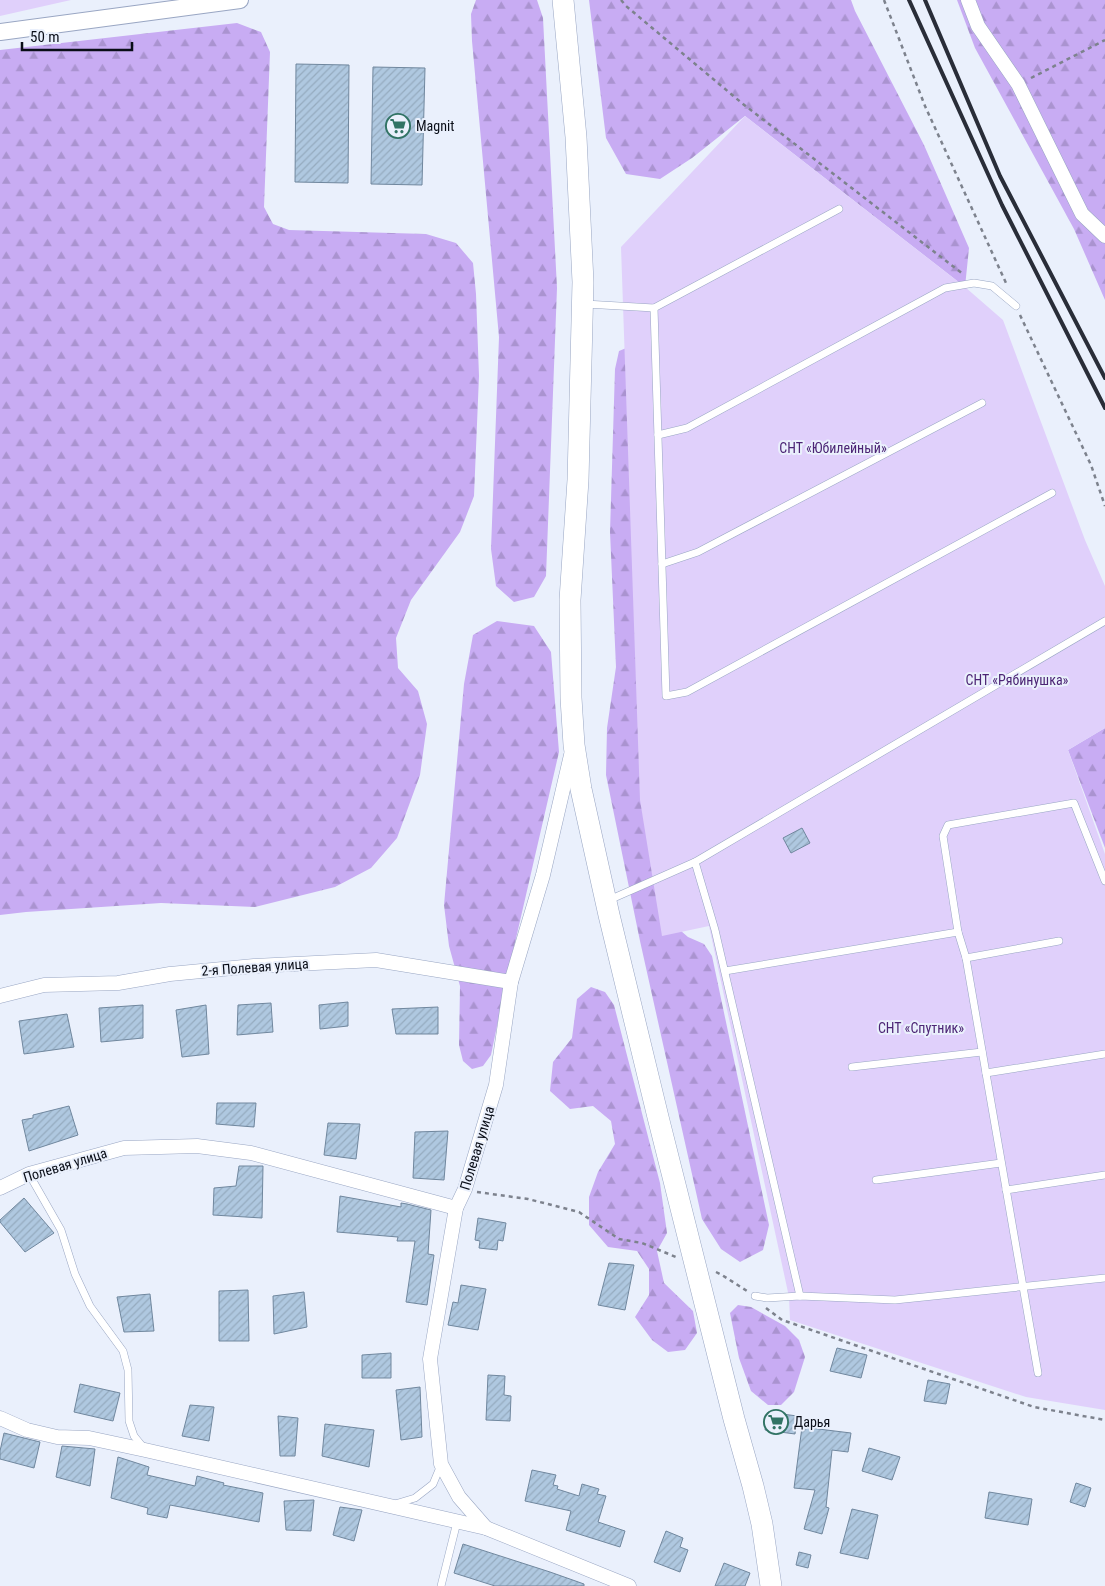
<svg xmlns="http://www.w3.org/2000/svg" width="1105" height="1586" viewBox="0 0 1105 1586" font-family="'Roboto Condensed',sans-serif">
<style>
.forest{fill:url(#forest-firs)}
.garden{fill:#e0d0fb}
.building{fill:url(#building-hatch);stroke:#70879e}
.lines{fill:none;stroke-linecap:round;stroke-linejoin:round}
.service-casing{stroke:#99a6c3;stroke-width:8}
.minor-casing{stroke:#99a6c3;stroke-width:15}
.tertiary-casing{stroke:#99a6c3;stroke-width:18}
.primary-casing{stroke:#99a6c3;stroke-width:22}
.path{stroke:#7d828d;stroke-width:2.5;stroke-dasharray:4 4;stroke-linecap:butt}
.service{stroke:#fff;stroke-width:7}
.minor{stroke:#fff;stroke-width:14}
.tertiary{stroke:#fff;stroke-width:16}
.primary{stroke:#fff;stroke-width:21}
.rail{stroke:#292d38;stroke-width:4}
.labels{text-anchor:middle;dominant-baseline:central;stroke-width:4;stroke-linejoin:round;paint-order:stroke}
.poi-label{font-size:14px;fill:#090d17;stroke:#eaf0fc;text-anchor:start}
.park-label{font-size:14px;fill:#4c2575;stroke:#eaf0fc}
.street-label{font-size:14px;fill:#090d17;stroke:#eaf0fc}
</style>
<defs>
<pattern id="forest-firs" width="22" height="20" patternUnits="userSpaceOnUse" patternTransform="scale(1.25)"><rect width="22" height="20" fill="#c8acf3"/><path d="M5 1l3.5 6h-7zM16 11l3.5 6h-7z" fill="#aa93d0"/></pattern>
<pattern id="building-hatch" width="6" height="6" patternUnits="userSpaceOnUse" patternTransform="scale(1.25)"><rect width="6" height="6" fill="#afc8e0"/><path d="M-1 1l2-2M0 6l6-6M5 7l2-2" fill="none" stroke="#95abbf"/></pattern>
</defs>
<rect width="100%" height="100%" fill="#eaf0fc"/>
<g class="forest">
<path d="M476,0H537L543,18L557,288L546,576L534,597L514,602L496,586L491,549L499,337L472,41L471,14Z"/>
<path d="M589,0H851L855,11L924,145L969,248L965,287L745,116L692,158L660,179L626,174L606,138Z"/>
<path d="M957,0H1105V300L1074,229L975,48Z"/>
<path d="M237,23L261,32L270,52L264,207L273,224L289,230L426,234L456,243L473,263L476,294L479,376L474,496L460,532L411,600L396,638L398,668L418,691L427,724L420,775L397,838L371,868L335,887L255,907L161,903L26,912L0,915V50Z"/>
<path d="M631,346L674,925L688,937L704,944L712,956L769,1225L763,1250L740,1262L721,1249L702,1219L640,941L606,775L607,728L616,667L610,532L615,369L619,351Z"/>
<path d="M497,621L534,626L551,652L559,752L508,973L491,1055L483,1066L472,1069L463,1061L459,1045L460,986L449,946L444,905L464,684L473,635Z"/>
<path d="M1105,728V848L1068,750Z"/>
<path d="M591,987L605,992L614,1005L660,1183L667,1233L657,1251L664,1283L693,1311L697,1333L685,1350L668,1352L652,1340L635,1317L649,1295V1269L637,1251L608,1247L589,1225V1197L598,1172L615,1144L611,1121L593,1106L570,1109L550,1091L553,1062L572,1038L577,999Z"/>
<path d="M738,1305L751,1307L785,1326L799,1340L805,1357L794,1392L781,1405H768L751,1391L739,1358L730,1313Z"/>
</g>
<g class="garden">
<path d="M0,0H71L0,16Z"/>
<path d="M745,116L965,287L1003,320L1085,540L1105,586V728L1068,750L1105,854V1410L1026,1397L790,1320L789,1297L709,926L662,936L640,800L621,247Z"/>
</g>
<g class="building">
<path d="M296,64L349,65L348,183L295,182Z"/>
<path d="M373,67L425,68L422,185L371,184Z"/>
<path d="M802,828L810,843L791,853L783,838Z"/>
<path d="M348,1002V1026L320,1029L319,1005Z"/>
<path d="M271,1003L273,1032L237,1035L238,1005Z"/>
<path d="M143,1005V1038L101,1042L99,1008Z"/>
<path d="M206,1005L209,1054L182,1057L176,1010Z"/>
<path d="M438,1007V1034H396L392,1009Z"/>
<path d="M67,1014L74,1047L24,1054L19,1021Z"/>
<path d="M217,1103H256L254,1127L216,1124Z"/>
<path d="M69,1106L78,1135L29,1151L22,1120L33,1118V1115Z"/>
<path d="M328,1123L360,1124L356,1159L324,1155Z"/>
<path d="M448,1131L444,1180L413,1178L415,1132Z"/>
<path d="M239,1166H263L262,1218L213,1215L214,1188L236,1186Z"/>
<path d="M340,1196L401,1207V1203L407,1204L431,1210L428,1254L434,1255L427,1305L406,1302L415,1241H397L398,1237L337,1232Z"/>
<path d="M24,1198L54,1233L25,1252L0,1222V1220Z"/>
<path d="M478,1218L506,1223L503,1241L498,1240L497,1250L479,1248L480,1241L475,1240Z"/>
<path d="M609,1263L634,1265L625,1310L598,1305Z"/>
<path d="M461,1285L486,1289L478,1330L448,1325L453,1302L458,1303Z"/>
<path d="M248,1290L249,1341H219V1291Z"/>
<path d="M304,1292L307,1327L274,1334L273,1296Z"/>
<path d="M150,1294L154,1331L124,1332L117,1297Z"/>
<path d="M837,1348L867,1355L861,1378L830,1371Z"/>
<path d="M391,1353V1378H362V1355Z"/>
<path d="M488,1375L505,1376L504,1395L511,1396L510,1421L486,1420Z"/>
<path d="M928,1380L950,1384L946,1404L924,1401Z"/>
<path d="M80,1384L120,1393L113,1421L74,1412Z"/>
<path d="M420,1387L422,1437L401,1440L396,1390Z"/>
<path d="M190,1405L214,1407L209,1441L182,1436Z"/>
<path d="M768,1412L797,1416L795,1434L765,1430Z"/>
<path d="M278,1416L298,1418L295,1456H280Z"/>
<path d="M325,1424L374,1430L369,1467L322,1456Z"/>
<path d="M802,1427L851,1433L848,1452L832,1450L826,1507L829,1508L822,1534L804,1529L815,1490L794,1488Z"/>
<path d="M4,1433L40,1442L34,1468L0,1459V1451Z"/>
<path d="M62,1446L95,1449L90,1486L56,1477Z"/>
<path d="M869,1448L900,1457L892,1480L862,1471Z"/>
<path d="M118,1457L149,1467L147,1475L195,1486L197,1476L224,1483L223,1485L263,1493L259,1522L170,1505L167,1518L147,1514L148,1508L111,1498Z"/>
<path d="M532,1470L556,1475L553,1485L558,1486L557,1489L579,1496L582,1484L599,1489L597,1494L606,1496L598,1522L625,1531L620,1547L566,1530L571,1511L525,1501Z"/>
<path d="M1076,1483L1091,1488L1085,1507L1070,1502Z"/>
<path d="M989,1492L1032,1499L1028,1525L985,1518Z"/>
<path d="M314,1500L311,1531L286,1530L284,1501Z"/>
<path d="M340,1507L362,1510L354,1541L333,1535Z"/>
<path d="M852,1509L878,1515L868,1559L840,1553Z"/>
<path d="M666,1531L683,1538L680,1547L688,1550L680,1572L654,1562Z"/>
<path d="M463,1544L550,1572L584,1584V1586H495L454,1573Z"/>
<path d="M799,1552L811,1555L808,1568L796,1565Z"/>
<path d="M724,1563L750,1573L745,1586H715Z"/>
</g>
<g class="lines">
<defs>
<g id="service">
<path d="M585,304L654,308L839,209"/>
<path d="M654,308L666,696L687,692L1052,493"/>
<path d="M658,435L687,428L945,288L974,283L992,286L1016,306"/>
<path d="M662,564L698,552L982,403"/>
<path d="M695,862L715,930L800,1296"/>
<path d="M609,900L695,862L1105,621"/>
<path d="M966,958L1059,941"/>
<path d="M725,971L958,932"/>
<path d="M852,1067L982,1052"/>
<path d="M986,1073L1105,1054"/>
<path d="M29,1174L61,1230L75,1274L90,1306L123,1351L128,1370L129,1421L134,1436L143,1447"/>
<path d="M876,1180L1001,1163"/>
<path d="M1006,1190L1105,1175"/>
<path d="M755,1296L767,1298L800,1296L895,1300L1105,1278"/>
<path d="M1038,1373L966,958L958,932L943,836L948,825L1074,803L1105,881"/>
<path d="M395,1504L415,1498L433,1484L441,1465"/>
<path d="M441,1586L457,1522"/>
</g>
<g id="minor">
<path d="M968,0L978,26L1018,84L1082,214L1105,236"/>
<path d="M0,996L44,985L118,983L170,974L254,966L376,960L511,982"/>
<path d="M0,1188L29,1174L124,1148L197,1146L251,1153L456,1208L465,1189L496,1085L511,982L543,875L571,755"/>
<path d="M456,1208L430,1359L441,1464L459,1497L486,1528"/>
<path d="M0,1418L27,1430L57,1437L89,1438L145,1450L486,1528L629,1586"/>
</g>
<path id="tertiary" d="M0,32L240,0"/>
<path id="primary" d="M563,0L576,137L583,282L578,480L570,600L571,698L574,745L581,789L609,915L658,1117L734,1419L753,1486L762,1524L771,1586"/>
</defs>
<use href="#service" class="service-casing"/>
<use href="#minor" class="minor-casing"/>
<use href="#tertiary" class="tertiary-casing"/>
<use href="#primary" class="primary-casing"/>
<g class="path">
<path d="M621,0L626,6L743,104L963,274"/>
<path d="M884,0L925,106L1006,283"/>
<path d="M1031,78L1105,40"/>
<path d="M1020,315L1091,465L1105,506"/>
<path d="M477,1192L528,1199L579,1212L619,1239L642,1243L676,1257"/>
<path d="M716,1272L722,1275L747,1291"/>
<path d="M766,1308L782,1320L794,1324L1034,1407L1105,1420"/>
</g>
<use href="#service" class="service"/>
<use href="#minor" class="minor"/>
<use href="#tertiary" class="tertiary"/>
<use href="#primary" class="primary"/>
<g class="rail">
<path d="M909,0L1002,205L1105,408"/>
<path d="M925,0L1000,176L1105,378"/>
</g>
</g>
<defs>
<symbol id="supermarket-ring" viewBox="-11 -11 22 22"><circle r="9.5" fill="#eaf0fc" stroke="#317364" stroke-width="1.5"/><path d="M-6-5.5h2.5l.6 2H6L4.5 2H-2.5L-4.4-4H-6ZM-1.5 3.2a1.3 1.3 0 1 0 .1 0ZM3 3.2a1.3 1.3 0 1 0 .1 0Z" fill="#317364"/></symbol>
</defs>
<g fill-rule="evenodd">
<use href="#supermarket-ring" x="384" y="112" width="28" height="28"/>
<use href="#supermarket-ring" x="762" y="1408" width="28" height="28"/>
</g>
<g class="labels">
<g class="poi-label">
<text x="416" y="126">Magnit</text>
<text x="794" y="1422">Дарья</text>
</g>
<g class="park-label">
<text x="833" y="448">СНТ «Юбилейный»</text>
<text x="1017" y="680">СНТ «Рябинушка»</text>
<text x="921" y="1028">СНТ «Спутник»</text>
</g>
<g class="street-label">
<text transform="translate(255 967) rotate(-4)">2-я Полевая улица</text>
<text transform="translate(477 1148) rotate(-73)">Полевая улица</text>
<text transform="translate(65 1165) rotate(-17)">Полевая улица</text>
</g>
</g>
<path d="M22 42v8h110v-8" fill="none" stroke="#090d17" stroke-width="2.5"/>
<text x="30" y="42" font-size="15" fill="#090d17" stroke="#eaf0fc" stroke-width="4" paint-order="stroke">50 m</text>
</svg>
